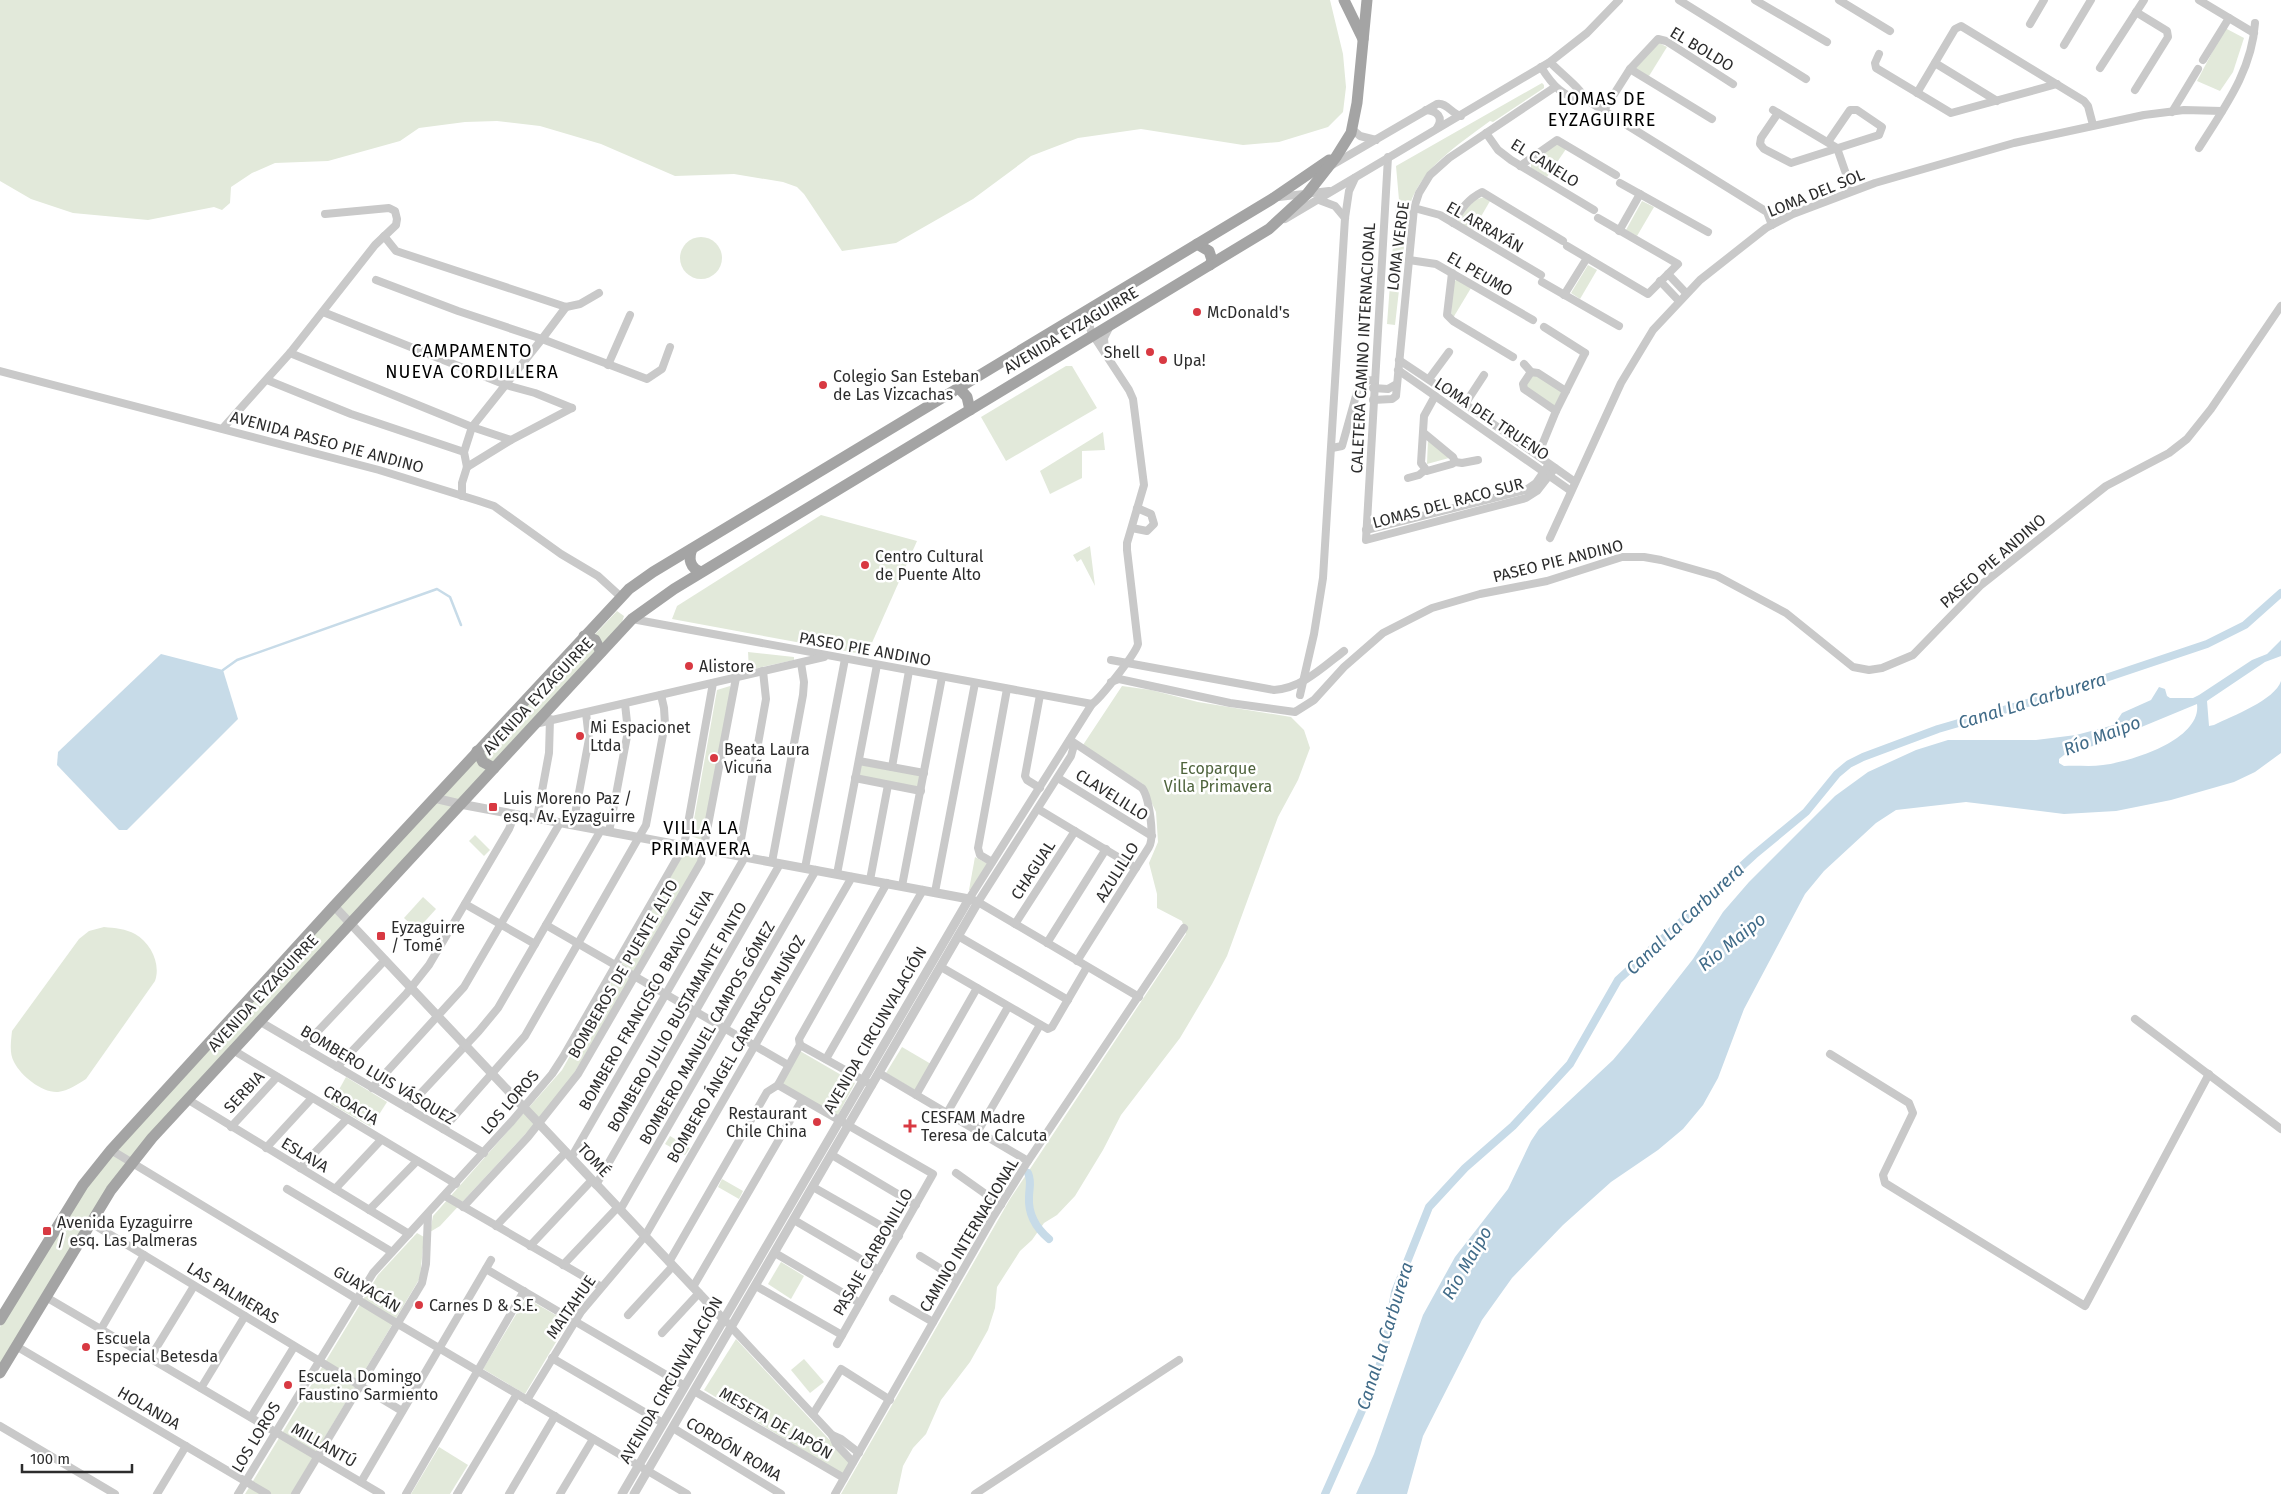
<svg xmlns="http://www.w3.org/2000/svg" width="2281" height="1494" viewBox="0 0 2281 1494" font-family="'Fira Sans',sans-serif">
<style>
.green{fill:#e2e9da}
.water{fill:#c7dbe8;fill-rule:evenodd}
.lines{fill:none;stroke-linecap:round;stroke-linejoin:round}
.stream{stroke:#c7dbe8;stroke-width:2.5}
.canal{stroke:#c7dbe8;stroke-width:8}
.minor{stroke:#c9c9c9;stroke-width:8}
.tertiary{stroke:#c9c9c9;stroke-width:9}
.primary{stroke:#a4a4a4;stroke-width:11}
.poi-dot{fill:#d83942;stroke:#fff;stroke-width:2}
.labels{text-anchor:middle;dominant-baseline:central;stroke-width:5;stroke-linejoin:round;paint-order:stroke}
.street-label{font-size:16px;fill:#2c2c2c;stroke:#fff}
.poi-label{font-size:16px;fill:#2c2c2c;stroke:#fff;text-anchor:start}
.park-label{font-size:16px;fill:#4f643d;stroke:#fff}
.neighbourhood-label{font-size:18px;letter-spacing:1px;fill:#000;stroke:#fff}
.water-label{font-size:18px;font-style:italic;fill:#406b88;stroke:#fff}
</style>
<rect width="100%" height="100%" fill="#fff"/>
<g class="green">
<path d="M0,0H1330L1343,54L1346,87L1343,112L1328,127L1279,142L1243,145L1141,129L1078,138L1031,156L973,199L896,243L842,251L804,194L797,187L783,182L734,174L675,176L601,144L540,126L497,121L465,122L419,128L400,141L328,161L275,163L252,173L231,187L230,203L222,210L214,207L148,220L73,213L31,199L0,181Z"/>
<path d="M2225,28L2244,38L2233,72L2220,91L2197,81Z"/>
<path d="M1657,42L1667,47L1649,76L1635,69Z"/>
<path d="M1542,83L1544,85V88L1493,122L1490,121C1458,145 1417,170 1408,212L1395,325L1387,324L1396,205L1399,200L1396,166Z"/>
<path d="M1556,143L1566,149L1547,177L1531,168V160Z"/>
<path d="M1484,197L1490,201L1472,232L1460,226L1457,219L1475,200Z"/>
<path d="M1642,201L1654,207L1637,236L1626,230Z"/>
<circle cx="701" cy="258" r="21"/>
<path d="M1588,265L1597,270L1580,299L1571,293Z"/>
<path d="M1457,279L1471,288L1453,318L1451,317L1453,283Z"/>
<path d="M1066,366H1072L1097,408L1006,461L981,417Z"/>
<path d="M1533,374L1564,392L1556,407L1525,386Z"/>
<path d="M1103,432L1105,450L1082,451V478L1050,494L1040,471Z"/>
<path d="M1428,439L1449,458L1427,464Z"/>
<path d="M821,515L917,541L871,645L856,653L672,619L677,606Z"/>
<path d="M1090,546L1095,586L1081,559L1077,562L1073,555Z"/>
<path d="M617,611L624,616L621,625L137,1149L0,1368V1327L88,1186L107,1162L339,904Z"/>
<path d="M748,652L794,657V660L749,670Z"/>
<path d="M730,686V700L702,840L691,836L717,690Z"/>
<path d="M1122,686L1151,690L1198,702L1291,717L1304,730L1310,748L1298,780L1278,817L1227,956L1212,984L1180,1038L1121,1115L1103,1150L1075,1196L1057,1215L1044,1223L1032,1240L1020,1251L997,1287L995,1308L988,1330L970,1362L941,1400L926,1434L913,1448L903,1466L897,1494H841L1010,1199L1186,934L1182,921L1157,908V894L1149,863L1158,842L1156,812L1143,784L1083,745Z"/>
<path d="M860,764L922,775L919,788L858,776Z"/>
<path d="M475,835L490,850L484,856L469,841Z"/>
<path d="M685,851L699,855L698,863L570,1080L542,1116L440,1226L430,1232L433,1216L562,1070Z"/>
<path d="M975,857L988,864L972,891L969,890Z"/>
<path d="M423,897L436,909L417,930L404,918Z"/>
<path d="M104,927C115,928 126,929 135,934C151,943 161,964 155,981L86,1079C78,1084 68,1091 58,1092C42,1093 21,1076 14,1062C9,1053 11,1041 12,1031L79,939L89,931Z"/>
<path d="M902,1047L931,1064L915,1090L886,1073Z"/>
<path d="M800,1051L855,1083L837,1117L781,1084Z"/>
<path d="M346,1077L387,1102L371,1127L331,1104Z"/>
<path d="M670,1136L690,1148L685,1155L665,1144Z"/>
<path d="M722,1179L743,1191L739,1199L718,1187Z"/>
<path d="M417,1233L424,1237L420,1278L291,1494H245L378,1275Z"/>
<path d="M781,1262L804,1276L791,1299L768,1284Z"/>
<path d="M526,1298L568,1322L525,1394L483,1369Z"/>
<path d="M736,1339L850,1462L844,1475L704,1390Z"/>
<path d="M804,1359L824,1382L810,1393L791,1370Z"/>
<path d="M439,1447L468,1465L450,1494H411Z"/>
</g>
<g class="water">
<path d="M2281,640V656L2265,662L2207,701L2209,726L2214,725C2232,716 2275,700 2281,681V753L2255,772L2234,782L2171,800L2116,811L2064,814L1966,802L1896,810L1876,823L1824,871L1805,894L1744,1009L1718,1078L1703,1105L1683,1129L1658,1150L1611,1182L1563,1225L1512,1278L1482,1320L1423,1436L1407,1494H1356L1374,1454L1423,1315L1455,1257L1508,1189L1531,1141L1539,1129L1613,1060L1629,1041L1693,959L1723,912L1749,882L1835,796L1868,772L1916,750L1948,740H2036L2076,735L2114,725L2122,713L2151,700L2159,687L2165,689L2167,696L2170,698H2193L2199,695L2252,660L2267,654ZM2197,704C2202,740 2130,762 2103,765C2090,767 2077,765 2064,766L2059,763V759L2069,751L2098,745Z"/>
<path d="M161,654L223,670L238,719L127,830H119L57,765L58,752Z"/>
</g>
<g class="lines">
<path class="stream" d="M223,670L237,660L437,589L450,597L461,625"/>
<g class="canal">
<path d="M1028,1173C1032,1182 1029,1188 1029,1197C1028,1214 1036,1228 1049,1239"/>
<path d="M1325,1494L1372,1388L1384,1352L1395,1292L1429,1207L1465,1168L1513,1126L1570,1064L1618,980L1754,855L1806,812L1837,774L1849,764L1863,757L1938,729L2052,696L2207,644L2245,625L2281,593"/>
</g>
<g class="minor">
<path d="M1679,0L1806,79"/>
<path d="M1755,0L1827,42"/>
<path d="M1839,0L1890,31"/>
<path d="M2199,0L2254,33"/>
<path d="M2030,24L2044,0"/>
<path d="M2064,45L2091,0"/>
<path d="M1879,54L1875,63L1876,68L1951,113L2057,84"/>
<path d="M2203,60L2229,18"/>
<path d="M1550,62C1559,72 1582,89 1585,99"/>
<path d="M1935,63L1997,101"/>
<path d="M1541,67C1551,83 1564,100 1585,99L1767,212L1772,225"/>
<path d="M2100,68L2144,0"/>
<path d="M1630,69L1712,119"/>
<path d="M2135,90L2168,37L2167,31L2136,12"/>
<path d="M1917,93L1955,29L1961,26L2084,101L2088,106L2093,125"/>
<path d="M1426,110C1437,111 1444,117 1437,128"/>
<path d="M1604,110L1630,69L1658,39L1666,41L1733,84"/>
<path d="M1773,110L1837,148L1852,191"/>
<path d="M2172,112L2198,69"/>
<path d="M1778,113L1761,138L1760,144L1764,149L1791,163L1879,135L1882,127L1857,110H1850L1828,142"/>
<path d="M1352,129L1360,136L1376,140"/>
<path d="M1486,133L1498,150L1511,160L1594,210"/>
<path d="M2199,148C2224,108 2252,71 2255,23"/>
<path d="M1388,157L1366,540L1526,498L1537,491L1555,468"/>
<path d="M1332,165L1437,104C1446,102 1452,114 1461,116"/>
<path d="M1520,166L1557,140L1616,175"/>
<path d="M1620,183L1708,232"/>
<path d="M1279,197L1329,191"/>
<path d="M1319,200L1335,206L1345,218"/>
<path d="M1414,208L1440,215L1541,275"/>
<path d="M1285,219L1550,62L1587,33L1619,0"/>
<path d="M1453,223C1461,209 1468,199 1482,192L1563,241"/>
<path d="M1619,231L1640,194"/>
<path d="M384,236L396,251L566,307L580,304L599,293"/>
<path d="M1567,246L1648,294L1678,264L1598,218"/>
<path d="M1409,260L1436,264L1533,320"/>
<path d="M1452,273L1447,315L1453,321L1513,357"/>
<path d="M1668,274L1686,293"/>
<path d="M376,280L458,311L542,339L647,379L662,369L670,347"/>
<path d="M1660,281L1679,301"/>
<path d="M1542,282L1619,326"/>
<path d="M1564,295L1587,258"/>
<path d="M323,312L506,385L535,393L572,408"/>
<path d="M1544,327L1585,353"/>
<path d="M1105,351L1104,338L1110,326"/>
<path d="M290,353L472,427L511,440"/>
<path d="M1399,360L1465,404L1575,482"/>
<path d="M1524,364L1531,372L1538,373L1566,391"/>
<path d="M608,365L630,315"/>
<path d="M1398,370L1571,491"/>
<path d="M0,371L379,470L479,501L494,506L561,554L598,576L621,597"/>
<path d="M1531,372L1523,384L1524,389L1556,411"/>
<path d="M1429,379L1449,352"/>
<path d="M267,380L351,414L464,452"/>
<path d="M1373,388L1388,389L1395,385"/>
<path d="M1373,400L1392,399L1396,396L1414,208L1419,193L1430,175L1449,158L1555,87"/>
<path d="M1465,404L1484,375"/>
<path d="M223,428L290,353L375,245L396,225L397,219L395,211L389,208L325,214"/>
<path d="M1424,433L1453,457L1455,462L1452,464L1427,471L1421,463L1424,416L1435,396"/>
<path d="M1332,448L1342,446L1359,385L1363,381L1374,380"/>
<path d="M1538,455L1556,411L1585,353"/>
<path d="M1455,462L1462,463L1478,460"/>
<path d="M467,467L511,440L572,408"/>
<path d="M1408,478L1419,475L1425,470"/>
<path d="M462,496V483L467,467L464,452L472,427L542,339L566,307"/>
<path d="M1132,528L1147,531L1154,524L1151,514L1137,508"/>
<path d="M1366,530L1526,490L1536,483L1547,467"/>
<path d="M1550,538L1621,383L1653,330L1700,280L1766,228L1793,214L1875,183L2014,143L2144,115L2184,110L2222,111"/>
<path d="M632,619L1092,704"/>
<path d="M1111,660L1274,690C1302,688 1322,668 1344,651"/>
<path d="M1111,682L1119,679L1230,703L1295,712L1314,700L1344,667L1383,633L1432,608L1480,594L1547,581L1622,557H1644L1661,560L1717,576L1786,613L1853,667L1869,670L1882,668L1913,655L1981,585L2106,486L2169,453L2187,439L2211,409L2281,306"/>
<path d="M1300,695L1314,634L1323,578L1345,218L1349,191L1355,178"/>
<path d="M535,724L824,657"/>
<path d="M1070,740L1073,749L1071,756L978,902L1139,997"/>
<path d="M1070,740L1142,788C1149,797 1155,837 1149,847L1077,961"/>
<path d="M859,761L924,773"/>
<path d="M892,767L909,671"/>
<path d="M855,778L921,791"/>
<path d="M1058,778L1152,836"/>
<path d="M1040,788L1027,780L1025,776L1040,695"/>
<path d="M1038,809L1136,868"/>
<path d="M537,818L549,753L550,719"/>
<path d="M573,825L589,739L586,713"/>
<path d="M609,832L628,731L625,704"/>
<path d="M738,856L766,699L763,671"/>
<path d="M772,862L803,695L804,682L801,663"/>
<path d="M992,862L980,855L978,848L1007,689"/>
<path d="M805,868L845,659"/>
<path d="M837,874L877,665"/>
<path d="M870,880L888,785"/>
<path d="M902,886L942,677"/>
<path d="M935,892L975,683"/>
<path d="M969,899L1092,704C1100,699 1136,653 1138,644L1127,550V543L1144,485L1133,399L1129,390L1093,335C1087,325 1089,316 1096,307"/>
<path d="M465,904L535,944"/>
<path d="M1015,924L1075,831"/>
<path d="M546,925L788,1065"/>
<path d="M958,936L1068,1000"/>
<path d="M1047,943L1106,849"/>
<path d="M941,967L1048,1029L1052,1027L1087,967"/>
<path d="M2135,1019L2281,1129"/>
<path d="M259,1021L484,1153"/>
<path d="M800,1045L872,1085"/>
<path d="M303,1047L385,960"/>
<path d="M233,1050L456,1184"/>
<path d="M1830,1054L1909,1103L1913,1113L1883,1175L1885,1183L2085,1306L2209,1074"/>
<path d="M826,1059L923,890"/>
<path d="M337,1067L406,994L429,965L509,829L515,814"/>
<path d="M879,1073L1028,1161"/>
<path d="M778,1085L933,1174L837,1344"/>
<path d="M372,1088L464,987L560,823"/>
<path d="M916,1095L977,988"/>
<path d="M187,1099L409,1234"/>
<path d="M407,1108L479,1031L498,1008L601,830"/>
<path d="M947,1113L1008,1007"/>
<path d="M231,1127L277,1077"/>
<path d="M443,1129L525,1036L639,837L646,825L665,724L664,708L661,695"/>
<path d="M978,1131L1040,1025"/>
<path d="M266,1148L312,1098"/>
<path d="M111,1150L398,1324L687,1494"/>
<path d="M832,1155L916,1205"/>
<path d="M571,1158L745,857"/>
<path d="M300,1168L347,1119"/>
<path d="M956,1173L1001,1205"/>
<path d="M596,1185L780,864"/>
<path d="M813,1187L899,1236"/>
<path d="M287,1189L392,1252"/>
<path d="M335,1189L381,1140"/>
<path d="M445,1196L600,1286"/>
<path d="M463,1207L528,1137L578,1074L701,862L736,678"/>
<path d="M369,1210L417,1161"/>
<path d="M620,1210L816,870"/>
<path d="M794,1220L879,1270"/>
<path d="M91,1223L402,1411"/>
<path d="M496,1226L566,1152"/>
<path d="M530,1246L592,1180"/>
<path d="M775,1253L860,1303"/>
<path d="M920,1256L957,1279"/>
<path d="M669,1262L767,1092L778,1085L800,1045L799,1039L887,883"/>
<path d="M563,1265L618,1207"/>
<path d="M486,1269L685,1386"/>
<path d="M756,1286L842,1335"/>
<path d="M693,1287L802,1100"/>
<path d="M46,1297L381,1494"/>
<path d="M893,1299L933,1322"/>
<path d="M628,1315L673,1266"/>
<path d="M732,1328L832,1435L836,1444L853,1462"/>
<path d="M101,1329L144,1255"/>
<path d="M662,1333L699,1293"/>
<path d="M16,1346L267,1494"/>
<path d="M150,1358L194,1286"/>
<path d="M552,1358L663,1423"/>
<path d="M201,1388L245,1316"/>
<path d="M694,1391L844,1478"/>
<path d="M527,1400L581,1312L645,1236L852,877"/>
<path d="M813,1414L841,1369L890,1400"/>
<path d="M251,1417L294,1347"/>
<path d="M0,1426L115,1494"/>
<path d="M673,1428L781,1494"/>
<path d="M832,1435L841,1439L859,1453"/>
<path d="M361,1482L491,1260"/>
<path d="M157,1494L186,1446"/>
<path d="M238,1494L373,1273L512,1121L552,1074L563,1057L684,846L713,683"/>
<path d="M295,1494L422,1283L426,1264L428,1214"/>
<path d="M406,1494L524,1291"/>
<path d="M457,1494L517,1394"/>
<path d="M509,1494L555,1416"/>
<path d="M560,1494L593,1439"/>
<path d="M835,1494L992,1219L1028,1161L1184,928"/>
<path d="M975,1494L1179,1360"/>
</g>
<g class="tertiary">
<path d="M434,798L460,804L969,899L978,902L634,1494"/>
<path d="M334,906L726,1322"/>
<path d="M622,1494L969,899"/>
</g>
<g class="primary">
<path d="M1344,0L1363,39"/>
<path d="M1197,244L1209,251L1212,260L1210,265"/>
<path d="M959,388L967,397L970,410"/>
<path d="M692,549C688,559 690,568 701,572"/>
<path d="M584,636L595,640L601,652"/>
<path d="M477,751L483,762L494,768"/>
<path d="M0,1320L83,1185L111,1150L334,906L629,589L653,572L1272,199L1329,160"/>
<path d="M0,1373L111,1190L152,1138L632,619L674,589L1269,229L1307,194L1336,157L1351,133L1357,103L1367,0"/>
</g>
</g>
<g class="poi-dot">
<circle cx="1197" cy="312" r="5"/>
<circle cx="1150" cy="352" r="5"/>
<circle cx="1163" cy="360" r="5"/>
<circle cx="823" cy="385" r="5"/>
<circle cx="865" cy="565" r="5"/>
<circle cx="689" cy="666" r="5"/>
<circle cx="580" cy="736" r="5"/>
<circle cx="714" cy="758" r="5"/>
<rect x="488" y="802" width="10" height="10" rx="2.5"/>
<rect x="376" y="931" width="10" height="10" rx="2.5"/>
<circle cx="817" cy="1122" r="5"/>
<path d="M907.5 1118.5h5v5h5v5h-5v5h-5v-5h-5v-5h5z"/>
<rect x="42" y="1226" width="10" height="10" rx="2.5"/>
<circle cx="419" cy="1305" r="5"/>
<circle cx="86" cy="1347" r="5"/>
<circle cx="288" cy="1385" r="5"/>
</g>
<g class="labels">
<g class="street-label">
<text transform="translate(1702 49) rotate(31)">EL BOLDO</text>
<text transform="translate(1545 163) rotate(32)">EL CANELO</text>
<text transform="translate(1816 193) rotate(-22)">LOMA DEL SOL</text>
<text transform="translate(1485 227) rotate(30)">EL ARRAYÁN</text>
<text transform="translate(1398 246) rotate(-83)">LOMA VERDE</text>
<text transform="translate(1480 274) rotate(30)">EL PEUMO</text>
<text transform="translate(1071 330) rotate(-31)">AVENIDA EYZAGUIRRE</text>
<text transform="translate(1363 348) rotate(-87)">CALETERA CAMINO INTERNACIONAL</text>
<text transform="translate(1492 419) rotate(34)">LOMA DEL TRUENO</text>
<text transform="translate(327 442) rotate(15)">AVENIDA PASEO PIE ANDINO</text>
<text transform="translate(1448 503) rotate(-15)">LOMAS DEL RACO SUR</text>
<text transform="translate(1558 561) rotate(-14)">PASEO PIE ANDINO</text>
<text transform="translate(1993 561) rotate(-41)">PASEO PIE ANDINO</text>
<text transform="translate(865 649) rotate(10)">PASEO PIE ANDINO</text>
<text transform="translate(538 696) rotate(-47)">AVENIDA EYZAGUIRRE</text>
<text transform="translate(1112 795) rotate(32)">CLAVELILLO</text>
<text transform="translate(1033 870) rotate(-57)">CHAGUAL</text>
<text transform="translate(1117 872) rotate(-58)">AZULILLO</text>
<text transform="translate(623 969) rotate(-60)">BOMBEROS DE PUENTE ALTO</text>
<text transform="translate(263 993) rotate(-47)">AVENIDA EYZAGUIRRE</text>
<text transform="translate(646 1000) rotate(-60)">BOMBERO FRANCISCO BRAVO LEIVA</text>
<text transform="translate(677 1017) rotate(-60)">BOMBERO JULIO BUSTAMANTE PINTO</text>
<text transform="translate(875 1030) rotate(-60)">AVENIDA CIRCUNVALACIÓN</text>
<text transform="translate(707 1033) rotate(-60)">BOMBERO MANUEL CAMPOS GÓMEZ</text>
<text transform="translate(736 1049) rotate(-60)">BOMBERO ÁNGEL CARRASCO MUÑOZ</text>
<text transform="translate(378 1075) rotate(31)">BOMBERO LUIS VÁSQUEZ</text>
<text transform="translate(244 1092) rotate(-47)">SERBIA</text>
<text transform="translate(510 1102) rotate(-49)">LOS LOROS</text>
<text transform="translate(351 1105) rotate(31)">CROACIA</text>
<text transform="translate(305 1155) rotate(31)">ESLAVA</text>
<text transform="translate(594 1160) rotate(47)">TOMÉ</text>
<text transform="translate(969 1235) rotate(-59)">CAMINO INTERNACIONAL</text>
<text transform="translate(873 1252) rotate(-60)">PASAJE CARBONILLO</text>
<text transform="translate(367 1289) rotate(31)">GUAYACÁN</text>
<text transform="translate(233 1293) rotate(31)">LAS PALMERAS</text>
<text transform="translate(571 1307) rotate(-55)">MAITAHUE</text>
<text transform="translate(671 1380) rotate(-60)">AVENIDA CIRCUNVALACIÓN</text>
<text transform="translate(149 1408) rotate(30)">HOLANDA</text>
<text transform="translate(776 1423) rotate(30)">MESETA DE JAPÓN</text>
<text transform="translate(256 1437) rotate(-59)">LOS LOROS</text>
<text transform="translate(324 1445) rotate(30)">MILLANTÚ</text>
<text transform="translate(734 1449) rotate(31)">CORDÓN ROMA</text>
</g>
<g class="poi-label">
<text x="1207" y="312">McDonald's</text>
<text x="1140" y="352" text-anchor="end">Shell</text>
<text x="1173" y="360">Upa!</text>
<text x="833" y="376">Colegio San Esteban<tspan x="833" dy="18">de Las Vizcachas</tspan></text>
<text x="875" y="556">Centro Cultural<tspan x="875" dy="18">de Puente Alto</tspan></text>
<text x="699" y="666">Alistore</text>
<text x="590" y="727">Mi Espacionet<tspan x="590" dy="18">Ltda</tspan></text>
<text x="724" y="749">Beata Laura<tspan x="724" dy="18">Vicuña</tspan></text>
<text x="503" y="798">Luis Moreno Paz /<tspan x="503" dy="18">esq. Av. Eyzaguirre</tspan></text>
<text x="391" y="927">Eyzaguirre<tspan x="391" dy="18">/ Tomé</tspan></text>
<text x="807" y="1113" text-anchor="end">Restaurant<tspan x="807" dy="18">Chile China</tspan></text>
<text x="921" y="1117">CESFAM Madre<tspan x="921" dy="18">Teresa de Calcuta</tspan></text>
<text x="57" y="1222">Avenida Eyzaguirre<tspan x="57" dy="18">/ esq. Las Palmeras</tspan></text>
<text x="429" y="1305">Carnes D &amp; S.E.</text>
<text x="96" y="1338">Escuela<tspan x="96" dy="18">Especial Betesda</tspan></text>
<text x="298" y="1376">Escuela Domingo<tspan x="298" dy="18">Faustino Sarmiento</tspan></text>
</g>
<g class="park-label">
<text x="1218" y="768">Ecoparque<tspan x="1218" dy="18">Villa Primavera</tspan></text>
</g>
<g class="neighbourhood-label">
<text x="1602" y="99">LOMAS DE<tspan x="1602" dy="21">EYZAGUIRRE</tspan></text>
<text x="472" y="351">CAMPAMENTO<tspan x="472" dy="21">NUEVA CORDILLERA</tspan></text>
<text x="701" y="828">VILLA LA<tspan x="701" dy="21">PRIMAVERA</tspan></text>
</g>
<g class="water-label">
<text transform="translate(2032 701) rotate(-17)">Canal La Carburera</text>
<text transform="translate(2102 736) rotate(-21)">Río Maipo</text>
<text transform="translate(1685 919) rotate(-43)">Canal La Carburera</text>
<text transform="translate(1732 942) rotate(-39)">Río Maipo</text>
<text transform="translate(1467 1263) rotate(-60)">Río Maipo</text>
<text transform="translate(1385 1336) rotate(-73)">Canal La Carburera</text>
</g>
</g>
<path d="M22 1464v8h110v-8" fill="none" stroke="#2c2c2c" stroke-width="2.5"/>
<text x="30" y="1464" font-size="15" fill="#2c2c2c" stroke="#ffffff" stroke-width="4" paint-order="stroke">100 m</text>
</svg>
